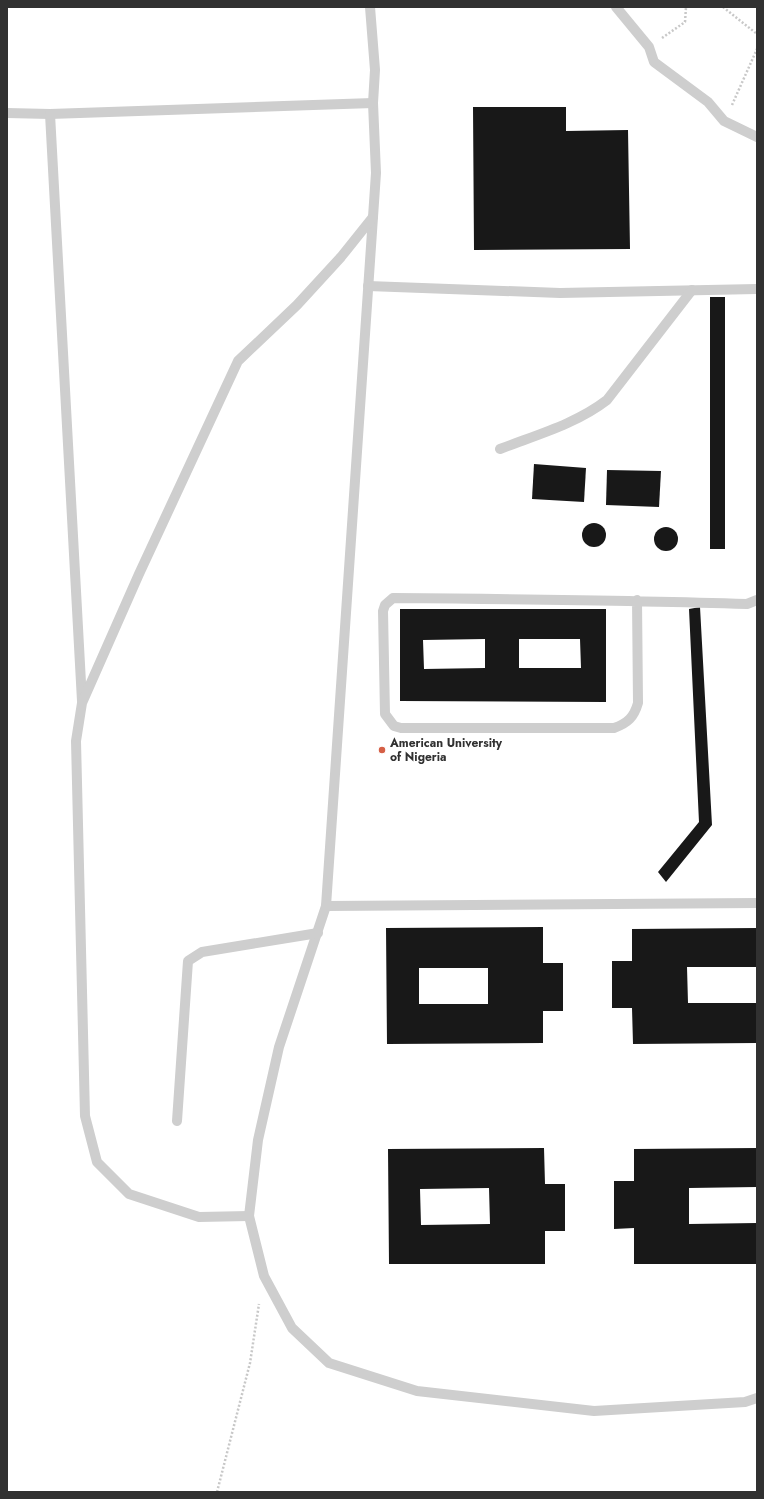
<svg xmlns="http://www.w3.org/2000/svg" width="764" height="1499" viewBox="0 0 764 1499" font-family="Jost,sans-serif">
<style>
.building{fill:#181818;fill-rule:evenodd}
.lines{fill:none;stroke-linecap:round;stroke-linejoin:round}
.path{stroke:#c8c8c8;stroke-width:2.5;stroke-dasharray:2 2;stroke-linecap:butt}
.lane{stroke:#cecece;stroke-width:10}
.poi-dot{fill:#d55f46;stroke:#fff;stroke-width:1.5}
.labels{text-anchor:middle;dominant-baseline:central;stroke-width:4;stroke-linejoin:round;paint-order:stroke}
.poi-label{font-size:12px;font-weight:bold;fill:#313131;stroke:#fff;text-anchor:start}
</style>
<rect width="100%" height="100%" fill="#fff"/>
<g class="building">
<path d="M473,107H566V131L628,130L630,249L474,250Z"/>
<rect x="710" y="297" width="15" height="252"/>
<path d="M534,464L586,468L584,502L532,499Z"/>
<path d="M607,470L661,471L659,507L606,505Z"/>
<circle cx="594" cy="535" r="12"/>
<circle cx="666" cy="539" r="12"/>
<path d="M700,607L712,825L666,882L658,872L699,822L689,609Z"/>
<path d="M400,609H606V702L400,701ZM485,639V668L424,669L423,640ZM519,639H580L581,668H519Z"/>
<path d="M543,927V963H563V1011H543V1043L387,1044L386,928ZM419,968H488V1004H419Z"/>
<path d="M757,928V967H687L688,1003H757V1043L633,1044L632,1008H612V961H632V929Z"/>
<path d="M544,1148L545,1184H565V1231H545V1264H389L388,1149ZM489,1188L490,1224L421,1225L420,1189Z"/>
<path d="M757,1148V1187L689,1188V1224L757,1223V1264H634V1228L614,1229V1181H634V1149Z"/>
</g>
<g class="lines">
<g class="path">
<path d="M723,7L757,34"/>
<path d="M662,38L685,22L686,7"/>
<path d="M732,105L757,49"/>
<path d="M217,1492L250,1363L259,1304"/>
</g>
<g class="lane">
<path d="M370,7L375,70L373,103L376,173L326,906L279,1047L258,1140L249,1216L264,1276L292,1328L329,1363L417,1391L594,1411L745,1402L757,1398"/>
<path d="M616,7L649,47L654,62L708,102L724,121L757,137"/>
<path d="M7,113L50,114L373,103"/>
<path d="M50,114L82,701"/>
<path d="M368,286L560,293L757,289"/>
<path d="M500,449C536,435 576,424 607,400L692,290"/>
<path d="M637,600L638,703C634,717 628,723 614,728H401L394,726L385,714L383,611L385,605L393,598C511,599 629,600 747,604L757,600"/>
<path d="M326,906L757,903"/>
<path d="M177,1121L188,961L202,952L318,933"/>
<path d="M249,1216L199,1217L129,1194L97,1162L85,1116L76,741L82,703L139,574L238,361L297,305L341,257L373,217"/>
</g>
</g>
<circle class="poi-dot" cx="382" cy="750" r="4"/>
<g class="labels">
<g class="poi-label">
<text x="390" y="743">American University<tspan x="390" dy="14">of Nigeria</tspan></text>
</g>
</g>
<rect width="764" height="1499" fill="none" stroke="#313131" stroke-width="16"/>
</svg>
